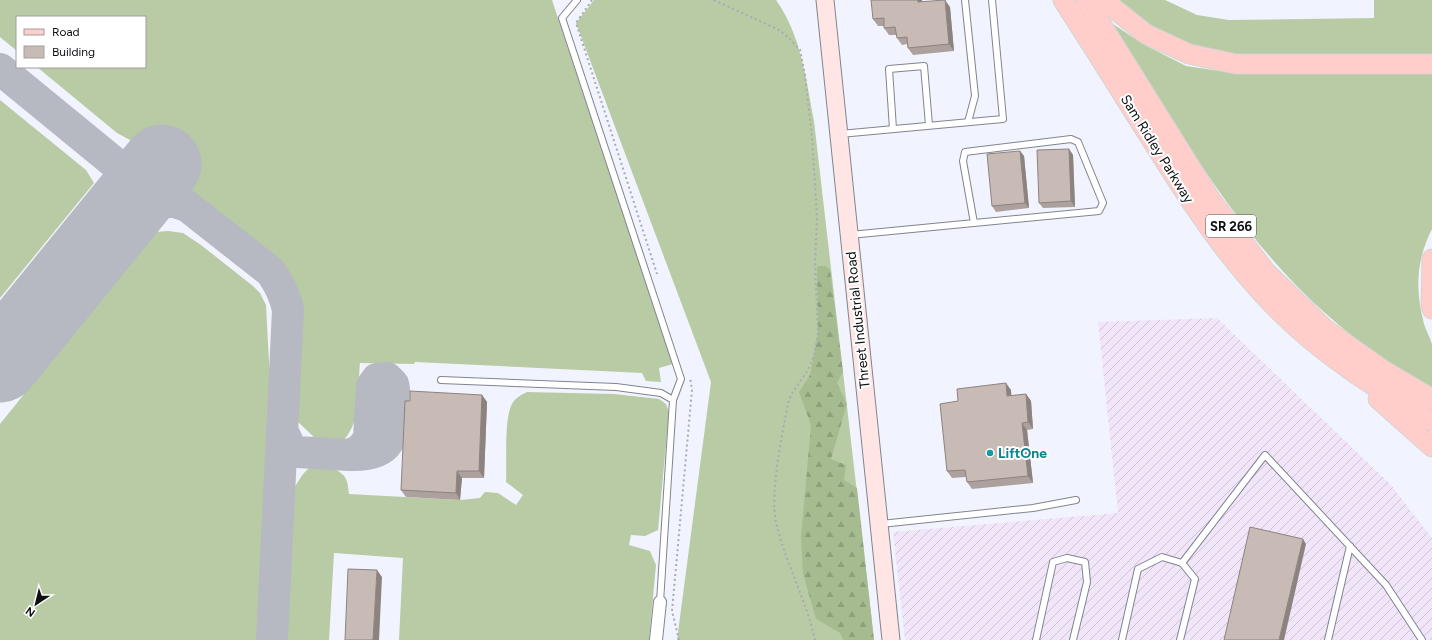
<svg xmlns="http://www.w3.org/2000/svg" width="1432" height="640" viewBox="0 0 1432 640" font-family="Figtree,sans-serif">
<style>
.industrial{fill:url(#industrial-furrows)}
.grass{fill:#b8cba5}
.forest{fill:url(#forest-firs)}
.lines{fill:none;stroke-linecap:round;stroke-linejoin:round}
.taxiway{stroke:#b6b9c1;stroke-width:32}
.runway{stroke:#b6b9c1;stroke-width:79}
.lane-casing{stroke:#81848f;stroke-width:8}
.street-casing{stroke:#81848f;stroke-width:14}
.secondary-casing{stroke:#81848f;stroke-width:19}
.primary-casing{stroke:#d4d4d4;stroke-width:21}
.path{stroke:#a8aab2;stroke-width:2;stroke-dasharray:2 3;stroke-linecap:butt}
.lane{stroke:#fff;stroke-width:6}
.street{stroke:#fff;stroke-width:12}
.secondary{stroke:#ffe6e4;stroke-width:17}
.primary{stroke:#ffcdca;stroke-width:19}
.wall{fill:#aca19d}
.shaded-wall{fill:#8c837f}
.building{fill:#c8bbb6;stroke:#8c837f}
.culture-dot{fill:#0f9aa8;stroke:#fff;stroke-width:1.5}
.labels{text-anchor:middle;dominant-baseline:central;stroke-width:4;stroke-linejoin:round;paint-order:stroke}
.shield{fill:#fff;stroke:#565759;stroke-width:1}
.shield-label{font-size:13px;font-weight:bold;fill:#0e0f12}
.street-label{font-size:14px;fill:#0e0f12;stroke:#fff}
.culture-label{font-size:14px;font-weight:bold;fill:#0d838f;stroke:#fff;text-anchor:start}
</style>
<defs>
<pattern id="industrial-furrows" width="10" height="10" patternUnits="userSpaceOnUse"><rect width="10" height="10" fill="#f1e5fa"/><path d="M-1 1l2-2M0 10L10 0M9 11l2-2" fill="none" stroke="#cdc3d5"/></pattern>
<pattern id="forest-firs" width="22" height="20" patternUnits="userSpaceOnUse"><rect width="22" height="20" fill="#a6bc90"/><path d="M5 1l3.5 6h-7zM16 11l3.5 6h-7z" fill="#8ea07b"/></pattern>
</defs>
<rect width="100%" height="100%" fill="#f1f4fe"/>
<path class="industrial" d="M1217,318L1390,484L1432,538V640H905L893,532L1118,513L1098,322Z"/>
<g class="grass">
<path d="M0,0H552L673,364L659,368L661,382L646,381L642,373L415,362L414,364L360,363C357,391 363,417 344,440L315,438L297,421L301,323L300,298L290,274L279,262L130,140L117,133L37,67H145V17H17V51L0,37Z"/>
<path d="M594,0H776C801,35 806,79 814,121L874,640H677L711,382L576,23Z"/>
<path d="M1112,0H1165L1197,15L1229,20L1374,18V0H1432V57L1255,58L1177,45Z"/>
<path d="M1113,24L1143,44L1186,66L1233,73L1432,72V229C1416,261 1415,289 1424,324C1426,331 1430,337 1432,344C1432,357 1432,374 1432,387C1277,307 1200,166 1113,24Z"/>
<path d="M0,100L86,170L94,183L0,298Z"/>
<path d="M168,231L183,233L201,245L253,286L260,293L266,305L271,400L259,640H0V424L92,310L98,301L94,297L144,237L154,232Z"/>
<path d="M527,392L614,394L659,399L666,404L669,412L658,530L645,536L631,535L629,545L650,551L656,565L649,640H399L403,558L334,553L329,640H285L293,490C297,484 301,475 307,470C315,463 335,467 342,474C348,478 348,488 349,494L460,500L480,498L485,492L498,493L516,505L523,495L506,482C507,463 504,423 511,406C514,399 520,395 527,392Z"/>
</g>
<path class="forest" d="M826,266L830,270L843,372L837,383L847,404L831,459L846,465L844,480L857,488L874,640H843L840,633L816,619L803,574L801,537L811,425L799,392L810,375L818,334L817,267Z"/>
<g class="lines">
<g class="taxiway">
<path d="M0,69L144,187L165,202H175L187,206L271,272C280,285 285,295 288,310L272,640"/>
<path d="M282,430L290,447L297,452L349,455C359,452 364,447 369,438L372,386L377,379L387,378L393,384L394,389C392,428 401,457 349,455"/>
</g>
<path class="runway" d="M0,363L162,164"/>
<defs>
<g id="lane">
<path d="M577,0L562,18L681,379L673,400"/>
<path d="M965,0L975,96L968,122"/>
<path d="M893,129L889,69L924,66L929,125"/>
<path d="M840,134L1003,119L992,0"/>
<path d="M850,235L1099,211L1103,203L1078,142L1071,139L965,152L963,161L974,223"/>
<path d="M441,380L616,387L661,393L673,400L660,602"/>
<path d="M881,524L1033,508L1076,500"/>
<path d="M1036,640L1053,562L1067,558L1085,562L1087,582L1073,640"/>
<path d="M1122,640L1138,569L1162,557L1182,563L1265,455L1386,585L1422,640"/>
<path d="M1180,640L1195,579L1182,563"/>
<path d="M1328,640L1350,546"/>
</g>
<path id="street" d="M656,640L660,602"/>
<path id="secondary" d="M825,0L891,640"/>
<g id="primary">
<path d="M1063,0C1092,45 1120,90 1149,136C1187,197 1225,256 1276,308C1321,354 1376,389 1432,421"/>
<path d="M1086,0L1211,200L1266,272L1325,329L1383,370L1432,399"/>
<path d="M1103,0L1146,34L1189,54L1236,64H1432"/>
<path d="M1432,259L1431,304L1432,309"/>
<path d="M1378,399L1432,447"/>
</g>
</defs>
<use href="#lane" class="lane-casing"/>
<use href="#street" class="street-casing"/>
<use href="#secondary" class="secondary-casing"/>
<use href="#primary" class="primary-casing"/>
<g class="path">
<path d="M592,0L576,23L657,274"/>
<path d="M714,0L779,30L791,40L800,50L805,75L812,137L817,218L815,264L818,334L814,356L808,370L791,395L788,404C782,434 770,493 776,522C785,562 806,599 815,640"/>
<path d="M679,640L672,611L692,390L690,377"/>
</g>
<use href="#lane" class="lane"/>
<use href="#street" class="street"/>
<use href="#secondary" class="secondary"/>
<use href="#primary" class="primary"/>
</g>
<g class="wall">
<path d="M922,2L950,7L954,51L913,55L908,48L907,44L902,45L897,38L896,35H889L884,28V26H878L873,19Z"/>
<path d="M1069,149L1073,155L1075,207L1043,208L1039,203Z"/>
<path d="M1020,151L1024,156L1029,208L996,212L992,206Z"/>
<path d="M1011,390V396L1026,394L1031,401L1033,429L1027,430L1033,483L972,489L967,482L966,477L952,478L947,471Z"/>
<path d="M482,395L487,402L484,478H462L460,500L406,497L401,490L410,401Z"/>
</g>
<g class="shaded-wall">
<path d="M918,0H922L923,9L918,2Z"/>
<path d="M945,0L950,7L954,51L949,44Z"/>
<path d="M1069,149L1073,155L1075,207L1071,201Z"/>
<path d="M1020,151L1024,156L1029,208L1025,203Z"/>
<path d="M1006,383L1011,390L1012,403L1007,396Z"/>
<path d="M1026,394L1031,401L1033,429L1028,422Z"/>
<path d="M482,395L487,402L484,478L479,471Z"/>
<path d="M1022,423L1027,430L1033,483L1028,476Z"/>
<path d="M457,471L462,478L460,500L456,493Z"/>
<path d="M1303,539L1306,544L1284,640H1279Z"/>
<path d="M377,570L382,577L379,640H373Z"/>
</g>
<g class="building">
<path d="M871,0H918V2L945,0L949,44L908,48L907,37L897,38L895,27L884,28V18L873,19Z"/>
<path d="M1069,149L1071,201L1039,203L1037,150Z"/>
<path d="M1020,151L1025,203L992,206L987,154Z"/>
<path d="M1006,383L1007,396L1026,394L1028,422L1022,423L1028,476L967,482L965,470L947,471L940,404L958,401L957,389Z"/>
<path d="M410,391L482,395L479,471H457L456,493L401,490L405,401H410Z"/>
<path d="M1250,527L1303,539L1279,640H1224Z"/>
<path d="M348,569L377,570L373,640H345Z"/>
</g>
<circle class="culture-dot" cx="990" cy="453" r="4"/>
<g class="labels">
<rect class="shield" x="1206" y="215" width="50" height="22" rx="3"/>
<g class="shield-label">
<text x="1231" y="226">SR 266</text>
</g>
<g class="street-label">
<text transform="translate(1157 149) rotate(58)">Sam Ridley Parkway</text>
<text transform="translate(858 320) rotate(-96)">Threet Industrial Road</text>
</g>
<g class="culture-label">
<text x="998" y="453">LiftOne</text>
</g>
</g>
<rect x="16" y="16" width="130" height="52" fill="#ffffff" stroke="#9f9fa0"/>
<rect x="24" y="29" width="20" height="6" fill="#ffcdca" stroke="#9f9fa0"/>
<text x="52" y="36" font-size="12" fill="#0e0f12">Road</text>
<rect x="24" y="46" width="20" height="12" fill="#c8bbb6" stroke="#9f9fa0"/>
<text x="52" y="56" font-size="12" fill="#0e0f12">Building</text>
<g transform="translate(36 604) rotate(215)" stroke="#ffffff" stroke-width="3" paint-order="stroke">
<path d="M0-3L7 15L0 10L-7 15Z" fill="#0e0f12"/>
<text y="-6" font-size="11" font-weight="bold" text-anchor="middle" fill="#0e0f12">N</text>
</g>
</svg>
